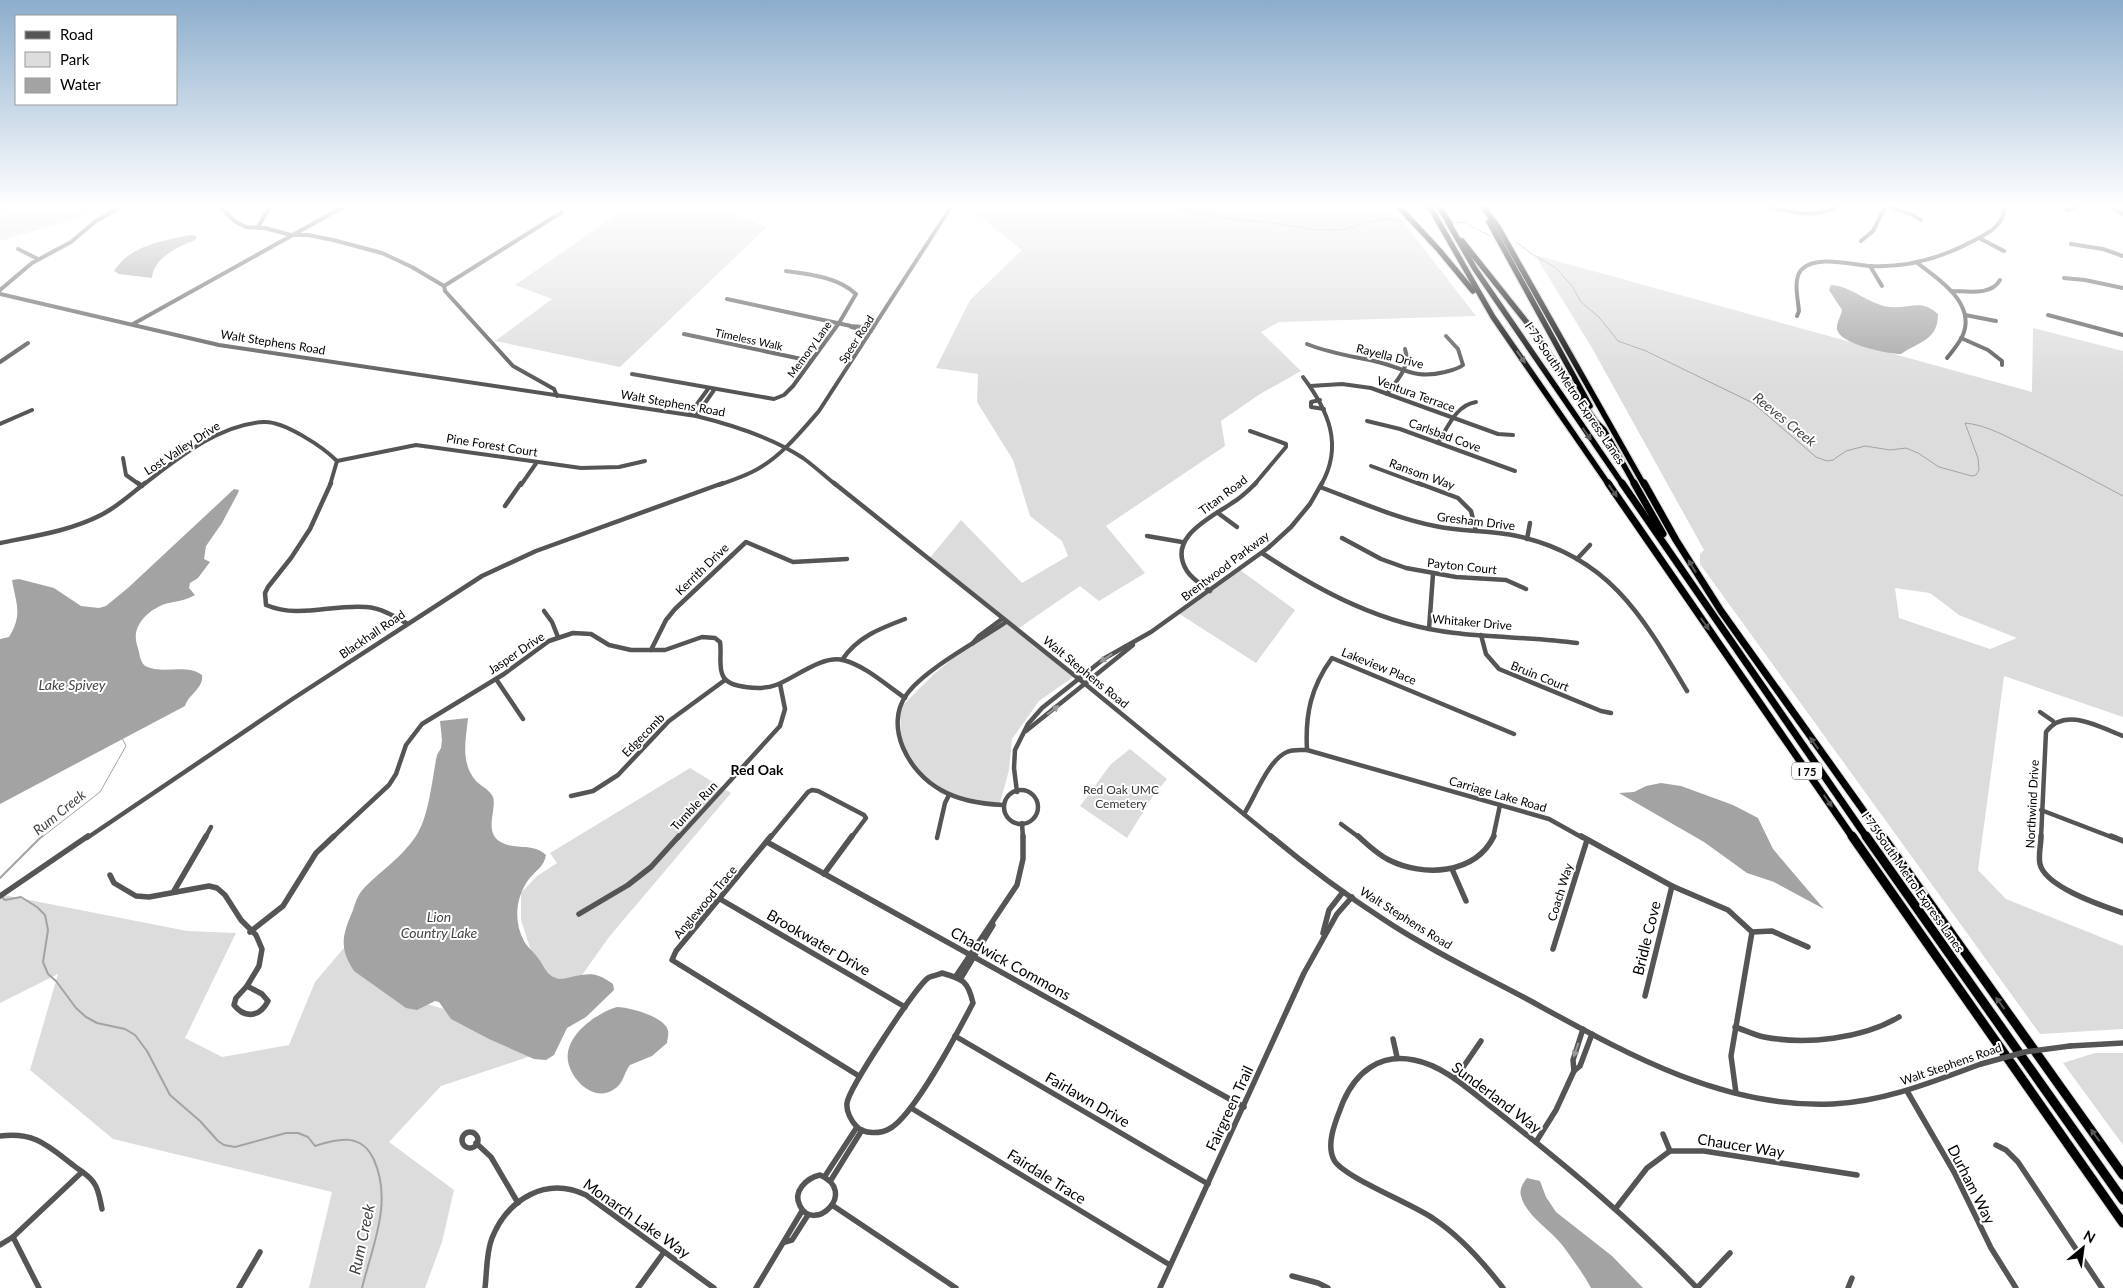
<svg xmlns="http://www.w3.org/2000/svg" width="2123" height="1288" viewBox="0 0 2123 1288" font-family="Lato,sans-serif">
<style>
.green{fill:#dcdcdc;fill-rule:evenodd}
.water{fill:#a3a3a3}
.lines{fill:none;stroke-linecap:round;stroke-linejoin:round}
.stream-far1{stroke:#a3a3a3;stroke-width:1}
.stream{stroke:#a3a3a3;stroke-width:2}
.highway-far2-casing{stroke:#dbdbdb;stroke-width:8}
.highway-far1-casing{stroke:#dbdbdb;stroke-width:9}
.highway-casing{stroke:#dbdbdb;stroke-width:11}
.minor-far2{stroke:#555;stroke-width:4}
.minor-far1{stroke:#555;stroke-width:4.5}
.minor{stroke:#555;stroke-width:5.5}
.highway-far2{stroke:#000;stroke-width:5.5}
.highway-far1{stroke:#000;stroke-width:7}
.highway{stroke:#000;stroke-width:9}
.minor-bridge{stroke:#555;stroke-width:5.5}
.oneway{fill:#595959}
.oneway2{fill:#999}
.labels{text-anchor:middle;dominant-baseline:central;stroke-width:4;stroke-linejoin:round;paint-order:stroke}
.far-street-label{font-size:11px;fill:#000;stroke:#fff}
.shield{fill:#fff;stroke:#4c4c4c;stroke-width:1}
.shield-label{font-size:11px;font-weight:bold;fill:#000}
.street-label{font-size:12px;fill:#000;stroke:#fff}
.park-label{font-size:12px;fill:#333;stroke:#fff}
.water-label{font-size:14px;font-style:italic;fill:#444;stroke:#fff}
.neighbourhood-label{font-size:14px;font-weight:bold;fill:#000;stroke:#fff}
.near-street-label{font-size:15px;fill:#000;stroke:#fff}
.near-water-label{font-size:16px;font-style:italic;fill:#444;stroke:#fff}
</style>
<rect width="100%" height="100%" fill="#fff"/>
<g class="green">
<path d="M0,207H97L74,219L0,241Z"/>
<path d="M628,207H712L767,227L620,367L495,341L552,299L515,285Z"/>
<path d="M988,207H1386L1404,223L1476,316L1279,322L1261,332L1301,371L1260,394L1221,421L1225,446L1106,526L1145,573L1099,601L1080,586L1019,628L1076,675L1039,701L1012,739L1009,770L1000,803L976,802L941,794L913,768L901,740L900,708L934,674L1002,618L929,559L961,520L1022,583L1068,556L1062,541L1030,516L1013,460L977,402L978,374L936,368L970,300L1022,250L975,213Z"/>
<path d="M1535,255L2032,392L2033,328L2123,351V717L2004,676L1978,870L2006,899L2123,946V1029L2040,1034L1700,564V554L1704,550L1592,348ZM1895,588L1930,593L1959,615L2017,638L1990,649L1899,618Z"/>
<path d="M1240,570L1295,610L1256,663L1178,613Z"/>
<path d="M1130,749L1167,779L1153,796L1127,838L1080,806L1111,764Z"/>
<path d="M690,768L731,793L609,937L575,985L540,978L521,920V893L537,876L557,863L550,853Z"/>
<path d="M4,895L187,931L236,933L185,1038L222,1057L289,1045L315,982L354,936L427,1004L484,1021L531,1056L441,1086L389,1142L454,1190L442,1242L425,1288H309L332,1192L113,1139L30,1070L58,974L0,1003V898Z"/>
<path d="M2095,1053H2123V1145L2063,1063Z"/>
</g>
<g class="water">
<path d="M191,235L197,236L196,239C193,242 189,242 185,244C171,251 153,261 152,278L119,274L114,271C129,246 164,240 191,235Z"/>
<path d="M1831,285C1852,286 1869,305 1890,307C1910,309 1921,298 1938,314C1938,340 1920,341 1901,354C1888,354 1839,344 1837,329C1836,324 1841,316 1842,310L1829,290Z"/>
<path d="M234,489L239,490L238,493L222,523L206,546L204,559L210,562L198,578L190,583L189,588L195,595C185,601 175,601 165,604C148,610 131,626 137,645C140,653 139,660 145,666C163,675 186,663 202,675C204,688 189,694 185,706L0,804V639L9,637C23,614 16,604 12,580L19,579L54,588L81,606L99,608L106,606L129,587Z"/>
<path d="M468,718C466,739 460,763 476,781C481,786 490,790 493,797C497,809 484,830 499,841C514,851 533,842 546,855C544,867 536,870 529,879C516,896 513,921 524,941C527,947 534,952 538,958C545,967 546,976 559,979C563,979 567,978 571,977C591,973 596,972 613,984L614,990L586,1017L567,1028L554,1055L546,1060L534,1059L489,1039L451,1019L439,1002L435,1001L417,1010L406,1008L354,971C338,947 343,934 353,910C356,901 358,894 365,887C382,870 402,857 416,836C429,817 432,779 437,755L441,748L442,740L440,721Z"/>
<path d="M1661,783L1681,786L1733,805L1758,818L1773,849L1824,909L1774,882L1747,873L1704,842L1619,793L1634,792L1646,786Z"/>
<path d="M617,1007C629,1007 666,1017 668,1031C669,1035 667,1040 667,1043L652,1056L630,1065C623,1074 624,1084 613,1090C594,1102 571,1080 568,1061C564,1036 596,1013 617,1007Z"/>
<path d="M1527,1178L1540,1181L1546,1197L1556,1212L1612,1256L1643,1288H1591C1583,1273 1573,1260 1563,1246C1551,1230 1526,1216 1521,1196C1519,1189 1523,1183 1527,1178Z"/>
</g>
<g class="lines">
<g class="stream-far1">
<path d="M1177,207C1204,219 1242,219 1271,223C1293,226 1314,231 1336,230C1353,229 1368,220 1385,219C1391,219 1398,220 1404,221"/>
<path d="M0,209L4,207"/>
<path d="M1452,222L1465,223L1490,236"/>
<path d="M1516,242L1535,256L1555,267L1572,286L1581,302L1599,317L1618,341L1646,351L1753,403L1816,457L1827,461L1833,460L1846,451L1865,446L1890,450L1906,448L1918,453L1939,467L1972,476L1976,475L1979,470L1978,458L1965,423C1987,425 2007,437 2026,446C2059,462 2091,479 2123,496"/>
<path d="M41,838L100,792L126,746L122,738"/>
</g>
<g class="stream">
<path d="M0,878L42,836"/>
<path d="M3,898L5,900L21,897L37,907L45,915L48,930L43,962L48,974L56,981L76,1008L86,1017L97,1023L125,1029L135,1035L147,1051L170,1095L200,1121L218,1141L224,1145L235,1147L286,1133H298L308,1137L315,1146C339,1138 362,1133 374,1160C393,1202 372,1247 362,1288"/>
</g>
<defs>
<g id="highway-far2">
<path d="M1399,207L1439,250L1473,291"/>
<path d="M1430,207L1493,317L1609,485"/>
<path d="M1439,207L1450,224"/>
<path d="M1483,207L1498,227L1644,485"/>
<path d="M1448,222L1475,269L1623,485"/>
<path d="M1489,222L1590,406"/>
<path d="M1462,241L1532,329L1596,422L1604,430L1635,485"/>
</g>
<g id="highway-far1">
<path d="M1608,483L1853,838"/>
<path d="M1622,483L1867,838"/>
<path d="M1634,483L1663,534"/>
<path d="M1644,483L1676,540L1721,611L1883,838"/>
</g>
<g id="highway">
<path d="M1852,836L2123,1223"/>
<path d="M1866,836L2123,1200"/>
<path d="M1882,836L2123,1175"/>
</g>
</defs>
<use href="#highway-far2" class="highway-far2-casing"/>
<use href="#highway-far1" class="highway-far1-casing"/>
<use href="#highway" class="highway-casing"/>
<g class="minor-far2">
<path d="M219,207L236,222L246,227L265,228L291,235H308L333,240L382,253L412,267L444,286L445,291L513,366L554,389L557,396"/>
<path d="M1771,207C1794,213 1815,218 1837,207"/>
<path d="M1888,207L1911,214L1921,220"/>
<path d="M2111,207L2123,214"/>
<path d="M2067,210L2076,207"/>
<path d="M258,227L270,207"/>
<path d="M1979,238L2004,251"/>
<path d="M1861,241L1873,231L1885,207"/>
<path d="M2071,244L2103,249L2123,256"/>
<path d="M18,249L38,259"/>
<path d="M1916,262C1936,277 1974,301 1964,332C1961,342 1953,350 1947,358"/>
<path d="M1870,266L1882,286"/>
<path d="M2064,278L2085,280L2123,288"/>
<path d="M444,286L562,212"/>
<path d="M0,290L32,263L71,242L96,221L121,207"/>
<path d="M1951,291C1968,291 1991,296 2000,280"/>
<path d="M0,294L219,345L696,416C733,425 771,437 803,458C814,466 825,476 836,485"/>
<path d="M727,299L851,326L873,328"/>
<path d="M1965,315L1996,321"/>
<path d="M2048,315L2123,335"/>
<path d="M1797,316L1799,311C1798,299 1793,280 1801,270C1815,254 1853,265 1871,266C1908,268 1941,258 1973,241C1989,233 2003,226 2005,207"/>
<path d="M133,324L343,207"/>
<path d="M851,327L871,331"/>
<path d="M684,334L811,361"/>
<path d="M1961,338L1988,350L2002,361V365"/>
<path d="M1307,344C1329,353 1351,356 1374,361C1403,367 1413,380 1445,372C1452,370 1458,369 1463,365L1458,349L1446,336"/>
<path d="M0,362L28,343"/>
<path d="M632,374L774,399L784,395L793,386L839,323L856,294C838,277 809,274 786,271"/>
<path d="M1303,377C1328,410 1344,445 1321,485"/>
<path d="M1310,386L1342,384L1371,388L1498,434L1513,435"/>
<path d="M1387,394C1397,380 1411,367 1405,349"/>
<path d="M1320,400L1311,402V407L1324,409"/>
<path d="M689,415L708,389"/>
<path d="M696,416L714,390"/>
<path d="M1367,421L1400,429L1515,471"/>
<path d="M0,424L32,410"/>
<path d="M1250,431L1286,444V447L1254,485"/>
<path d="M1438,443C1448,427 1456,405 1476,402"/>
<path d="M123,458L126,475L140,485"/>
<path d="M337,461L416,445L581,468L619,467L645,461"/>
<path d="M1371,466L1422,485"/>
<path d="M143,485C177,459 219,424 264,422C284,421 323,447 337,461L330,485"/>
<path d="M521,485L537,462"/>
<path d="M719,485C730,481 742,477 752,472C779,459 800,433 819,411L951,207"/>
</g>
<g class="minor-far1">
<path d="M138,483L142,486"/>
<path d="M331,483L310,529L291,558L268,587L265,593L266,605C299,619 332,604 366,607C381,608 394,616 406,623"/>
<path d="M834,483L1079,679L1273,838"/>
<path d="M1418,483L1458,498L1471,511L1476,531"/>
<path d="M1320,487C1358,501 1395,518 1435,526C1462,532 1490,530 1517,536C1609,556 1643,617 1687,691"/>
<path d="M505,506L521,483"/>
<path d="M1218,513L1237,527"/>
<path d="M1147,536L1182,542"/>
<path d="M1342,538L1381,559L1406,568L1456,577L1506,580L1526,589"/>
<path d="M1527,539L1530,523"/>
<path d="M0,543C34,536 70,531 101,515C117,507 131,494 145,483"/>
<path d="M1262,553C1321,592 1383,625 1455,633C1495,638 1536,637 1577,643"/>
<path d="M1577,559L1590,545"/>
<path d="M1210,591C1202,585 1192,579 1187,571C1166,538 1210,518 1232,503C1241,498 1248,491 1256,483"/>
<path d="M544,611L552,622L558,637"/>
<path d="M1429,629L1433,574"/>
<path d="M1481,635L1486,654L1499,669L1601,711L1611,713"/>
<path d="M973,643L979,636L1002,619"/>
<path d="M651,650L666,620L675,609L746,542L793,562L847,559"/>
<path d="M842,660C857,637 881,628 905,619"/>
<path d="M496,679L523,719"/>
<path d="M2040,712L2053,721"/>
<path d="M1026,731L1133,645"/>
<path d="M1307,750L1549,819L1583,838"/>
<circle cx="1021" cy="807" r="17"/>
<path d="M1017,792L1014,768L1015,750L1028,724L1042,708L1105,658L1151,632L1268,548L1291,527L1310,504L1322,483"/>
<path d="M571,796L593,791L618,775L669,721L725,680"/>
<path d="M1003,805C981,804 960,801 941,790C909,773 883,726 907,694C925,669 980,640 1006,622"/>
<path d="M2041,810L2114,838"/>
<path d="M1244,814C1255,797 1268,760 1287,752C1293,749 1300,750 1307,750C1305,714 1311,687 1332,658L1514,734"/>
<path d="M1022,823L1023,838"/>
<path d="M1341,824L1360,838"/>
<path d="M87,838L294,698L482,576L536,551L723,483"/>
<path d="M205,838L211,827"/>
<path d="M332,838L389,785L396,774L406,745L422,724L504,674L549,641L573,633L591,634L609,645L631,650H665L702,637L715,638L720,642C722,652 718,667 723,676C729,689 764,690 776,685C795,678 822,655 843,660C866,666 886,685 905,698"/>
<path d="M678,838L780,726L785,709L780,684"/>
<path d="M770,838L808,792L812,790L818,791L864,815L866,818L851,838"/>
<path d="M937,838L945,803L949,795"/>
<path d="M1493,838L1500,805"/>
<path d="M2041,838L2046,732C2065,706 2099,727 2123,736"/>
</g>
<g class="minor">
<path d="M771,836L676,951L672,960L859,1076"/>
<path d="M1271,836C1308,867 1346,895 1386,921C1430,950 1480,974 1527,999C1622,1051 1721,1109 1833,1104C1886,1101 1932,1082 1981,1064"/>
<path d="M1358,836C1368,845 1377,854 1389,860C1423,877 1475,875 1494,836"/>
<path d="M1581,836L1672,886L1728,910L1752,932"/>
<path d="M2041,836C2041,845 2038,856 2040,864C2045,887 2103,906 2123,913"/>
<path d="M2111,836L2123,841"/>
<path d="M767,842L1244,1107"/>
<path d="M1452,869L1466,901"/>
<path d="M824,874L852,836"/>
<path d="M110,875L114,883L136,896L149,897L209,886L217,888L225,895L241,920L256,935L262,949L259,966L247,986"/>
<path d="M174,891L206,836"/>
<path d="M0,896L88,836"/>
<path d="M720,899L905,1007"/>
<path d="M579,914L628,885L651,867L679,836"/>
<path d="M250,932L283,906L316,853L334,836"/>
<path d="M1752,932L1772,931L1808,947"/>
<path d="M1323,933L1329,910L1343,892"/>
<path d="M1553,949L1587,840"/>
<path d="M942,973C963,979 968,981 973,1003C959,1030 913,1117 889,1129C880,1134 864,1134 857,1127C851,1121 846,1111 847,1103C849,1088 915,988 928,978C931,976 938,975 942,973Z"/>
<path d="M956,976L1017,885L1023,859V836"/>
<path d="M961,978L993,925"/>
<path d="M247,986L262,994L268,1001C260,1017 245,1019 234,1005L236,998Z"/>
<path d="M1645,996L1672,886"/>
<path d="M1735,1027C1745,1030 1754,1035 1764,1037C1806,1045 1862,1039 1899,1017"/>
<path d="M955,1036L1208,1184"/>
<path d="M1393,1039L1397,1057"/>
<path d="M2070,1046L2123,1043"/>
<path d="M1574,1071L1573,1060L1583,1029"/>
<path d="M1455,1079L1481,1041"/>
<path d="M1907,1091L1954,1172L1991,1248L2016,1288"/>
<path d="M1736,1093L1731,1056L1752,932"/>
<path d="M911,1108L1170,1265"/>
<circle cx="470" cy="1140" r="8"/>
<path d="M1663,1134L1670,1151"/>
<path d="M0,1136C35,1132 47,1145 73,1165C80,1171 89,1175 94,1183C99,1190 100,1200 102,1209"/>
<path d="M1536,1142L1556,1110L1574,1071L1580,1066L1592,1034"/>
<path d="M476,1143L491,1157L518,1203"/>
<path d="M1996,1145L2006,1150L2018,1162L2102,1288"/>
<path d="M820,1175C859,1192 814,1234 800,1206C792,1191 807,1178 820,1175Z"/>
<path d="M825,1176L857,1127"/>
<path d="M831,1180L862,1130"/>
<path d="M832,1205L956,1288"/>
<path d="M1616,1208L1647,1168L1670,1151H1704L1857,1175"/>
<path d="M13,1237L39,1288"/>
<path d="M785,1242L792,1240L808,1215"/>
<path d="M0,1245L13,1237L82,1172"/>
<path d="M1292,1276L1318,1283L1328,1288"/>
<path d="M239,1288L260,1252"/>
<path d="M485,1288C487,1272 486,1253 492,1238C508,1199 546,1176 586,1195L714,1288"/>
<path d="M638,1288L664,1252"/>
<path d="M756,1288L802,1211"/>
<path d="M1160,1288L1304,973L1337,914L1352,897"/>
<path d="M1503,1288C1483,1262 1461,1237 1434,1219C1413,1204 1343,1177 1334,1160C1325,1143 1337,1118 1343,1102C1356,1072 1380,1053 1414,1060C1446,1066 1473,1094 1499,1113C1569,1168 1636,1224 1697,1288"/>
<path d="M1697,1288L1730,1253"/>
<path d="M1848,1288L1852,1278"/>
</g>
<use href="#highway-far2" class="highway-far2"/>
<use href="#highway-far1" class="highway-far1"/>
<use href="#highway" class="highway"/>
<path class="minor-bridge" d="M1981,1064L2025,1052L2070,1046"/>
</g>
<defs><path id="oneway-solid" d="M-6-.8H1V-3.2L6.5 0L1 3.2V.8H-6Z" transform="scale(1.25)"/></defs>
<g class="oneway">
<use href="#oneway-solid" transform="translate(1521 357) rotate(55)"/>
<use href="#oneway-solid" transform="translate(1587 434) rotate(55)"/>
<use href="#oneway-solid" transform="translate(1613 491) rotate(55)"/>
<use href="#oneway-solid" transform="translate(1692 566) rotate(-122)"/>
<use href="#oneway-solid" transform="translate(1705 624) rotate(55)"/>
<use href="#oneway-solid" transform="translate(1814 743) rotate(-126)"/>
<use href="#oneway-solid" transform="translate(1828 801) rotate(55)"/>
<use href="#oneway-solid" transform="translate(2000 1003) rotate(-126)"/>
<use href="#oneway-solid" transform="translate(2095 1135) rotate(-126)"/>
</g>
<g class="oneway2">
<use href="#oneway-solid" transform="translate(1106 658) rotate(146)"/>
<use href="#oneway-solid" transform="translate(1053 710) rotate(-37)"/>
<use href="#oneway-solid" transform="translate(1576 1050) rotate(109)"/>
</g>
<linearGradient id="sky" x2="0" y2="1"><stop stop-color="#8cadcc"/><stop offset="0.53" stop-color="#fff"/><stop offset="1" stop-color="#fff" stop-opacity="0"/></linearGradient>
<rect width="2123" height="388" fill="url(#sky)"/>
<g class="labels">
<g class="far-street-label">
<text transform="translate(749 339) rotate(12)">Timeless Walk</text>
<text transform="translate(856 339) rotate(-57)">Speer Road</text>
<text transform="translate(809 349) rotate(-54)">Memory Lane</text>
</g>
<rect class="shield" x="1792" y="762.5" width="30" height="17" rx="4"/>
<g class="shield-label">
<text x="1807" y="771">I 75</text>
</g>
<g class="street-label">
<text transform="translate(273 342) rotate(9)">Walt Stephens Road</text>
<text transform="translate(1390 356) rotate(14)">Rayella Drive</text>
<text transform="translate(1575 393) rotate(56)">I-75 South Metro Express Lanes</text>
<text transform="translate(1416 394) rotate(20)">Ventura Terrace</text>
<text transform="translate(673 403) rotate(10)">Walt Stephens Road</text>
<text transform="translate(1445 435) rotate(20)">Carlsbad Cove</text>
<text transform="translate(492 445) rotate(9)">Pine Forest Court</text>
<text transform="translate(182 448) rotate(-33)">Lost Valley Drive</text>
<text transform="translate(1422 474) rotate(20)">Ransom Way</text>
<text transform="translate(1223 495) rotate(-37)">Titan Road</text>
<text transform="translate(1476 521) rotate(7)">Gresham Drive</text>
<text transform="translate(1225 566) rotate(-37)">Brentwood Parkway</text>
<text transform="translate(1462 566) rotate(6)">Payton Court</text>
<text transform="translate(702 569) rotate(-44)">Kerrith Drive</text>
<text transform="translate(1472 622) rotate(5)">Whitaker Drive</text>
<text transform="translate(372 634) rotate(-34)">Blackhall Road</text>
<text transform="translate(516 653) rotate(-34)">Jasper Drive</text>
<text transform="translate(1379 666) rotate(22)">Lakeview Place</text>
<text transform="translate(1086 672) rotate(39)">Walt Stephens Road</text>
<text transform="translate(1540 676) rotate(22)">Bruin Court</text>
<text transform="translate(643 735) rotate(-46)">Edgecomb</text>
<text transform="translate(1498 794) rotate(16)">Carriage Lake Road</text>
<text transform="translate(2032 804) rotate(-87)">Northwind Drive</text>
<text transform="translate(694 806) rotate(-47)">Tumble Run</text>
<text transform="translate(1913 882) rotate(55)">I-75 South Metro Express Lanes</text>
<text transform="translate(1560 892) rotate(-73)">Coach Way</text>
<text transform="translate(705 902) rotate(-50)">Anglewood Trace</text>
<text transform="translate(1406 918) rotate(32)">Walt Stephens Road</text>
<text transform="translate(1951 1064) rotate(-19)">Walt Stephens Road</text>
</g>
<g class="park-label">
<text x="1121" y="789">Red Oak UMC<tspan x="1121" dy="14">Cemetery</tspan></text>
</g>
<g class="water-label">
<text transform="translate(1785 419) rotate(39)">Reeves Creek</text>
<text x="72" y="684">Lake Spivey</text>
<text transform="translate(59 812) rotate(-39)">Rum Creek</text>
<text x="439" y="916">Lion<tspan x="439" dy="16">Country Lake</tspan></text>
</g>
<g class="neighbourhood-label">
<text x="757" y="769">Red Oak</text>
</g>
<g class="near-street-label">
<text transform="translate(1646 938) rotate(-76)">Bridle Cove</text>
<text transform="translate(819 942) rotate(30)">Brookwater Drive</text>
<text transform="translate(1011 963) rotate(29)">Chadwick Commons</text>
<text transform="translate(1497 1097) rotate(37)">Sunderland Way</text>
<text transform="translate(1088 1099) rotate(30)">Fairlawn Drive</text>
<text transform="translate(1229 1108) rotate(-65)">Fairgreen Trail</text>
<text transform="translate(1741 1145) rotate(9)">Chaucer Way</text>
<text transform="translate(1047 1176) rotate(32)">Fairdale Trace</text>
<text transform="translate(1972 1184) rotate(63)">Durham Way</text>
<text transform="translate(637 1218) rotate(35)">Monarch Lake Way</text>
</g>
<g class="near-water-label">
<text transform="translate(361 1239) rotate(-78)">Rum Creek</text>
</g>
</g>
<rect x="15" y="15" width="162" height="90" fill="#ffffff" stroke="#999999"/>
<rect x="25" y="31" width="25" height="8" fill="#555555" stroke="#999999"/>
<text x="60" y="40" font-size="15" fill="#000000">Road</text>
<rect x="25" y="52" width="25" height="15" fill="#dcdcdc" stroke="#999999"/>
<text x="60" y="65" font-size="15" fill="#000000">Park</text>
<rect x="25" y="78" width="25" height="15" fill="#a3a3a3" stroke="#999999"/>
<text x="60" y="90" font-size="15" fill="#000000">Water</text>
<g transform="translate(2083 1248) rotate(29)" stroke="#ffffff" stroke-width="4" paint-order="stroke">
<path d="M0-4L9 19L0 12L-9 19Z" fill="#000000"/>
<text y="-8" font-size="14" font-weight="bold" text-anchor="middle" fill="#000000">N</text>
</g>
</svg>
